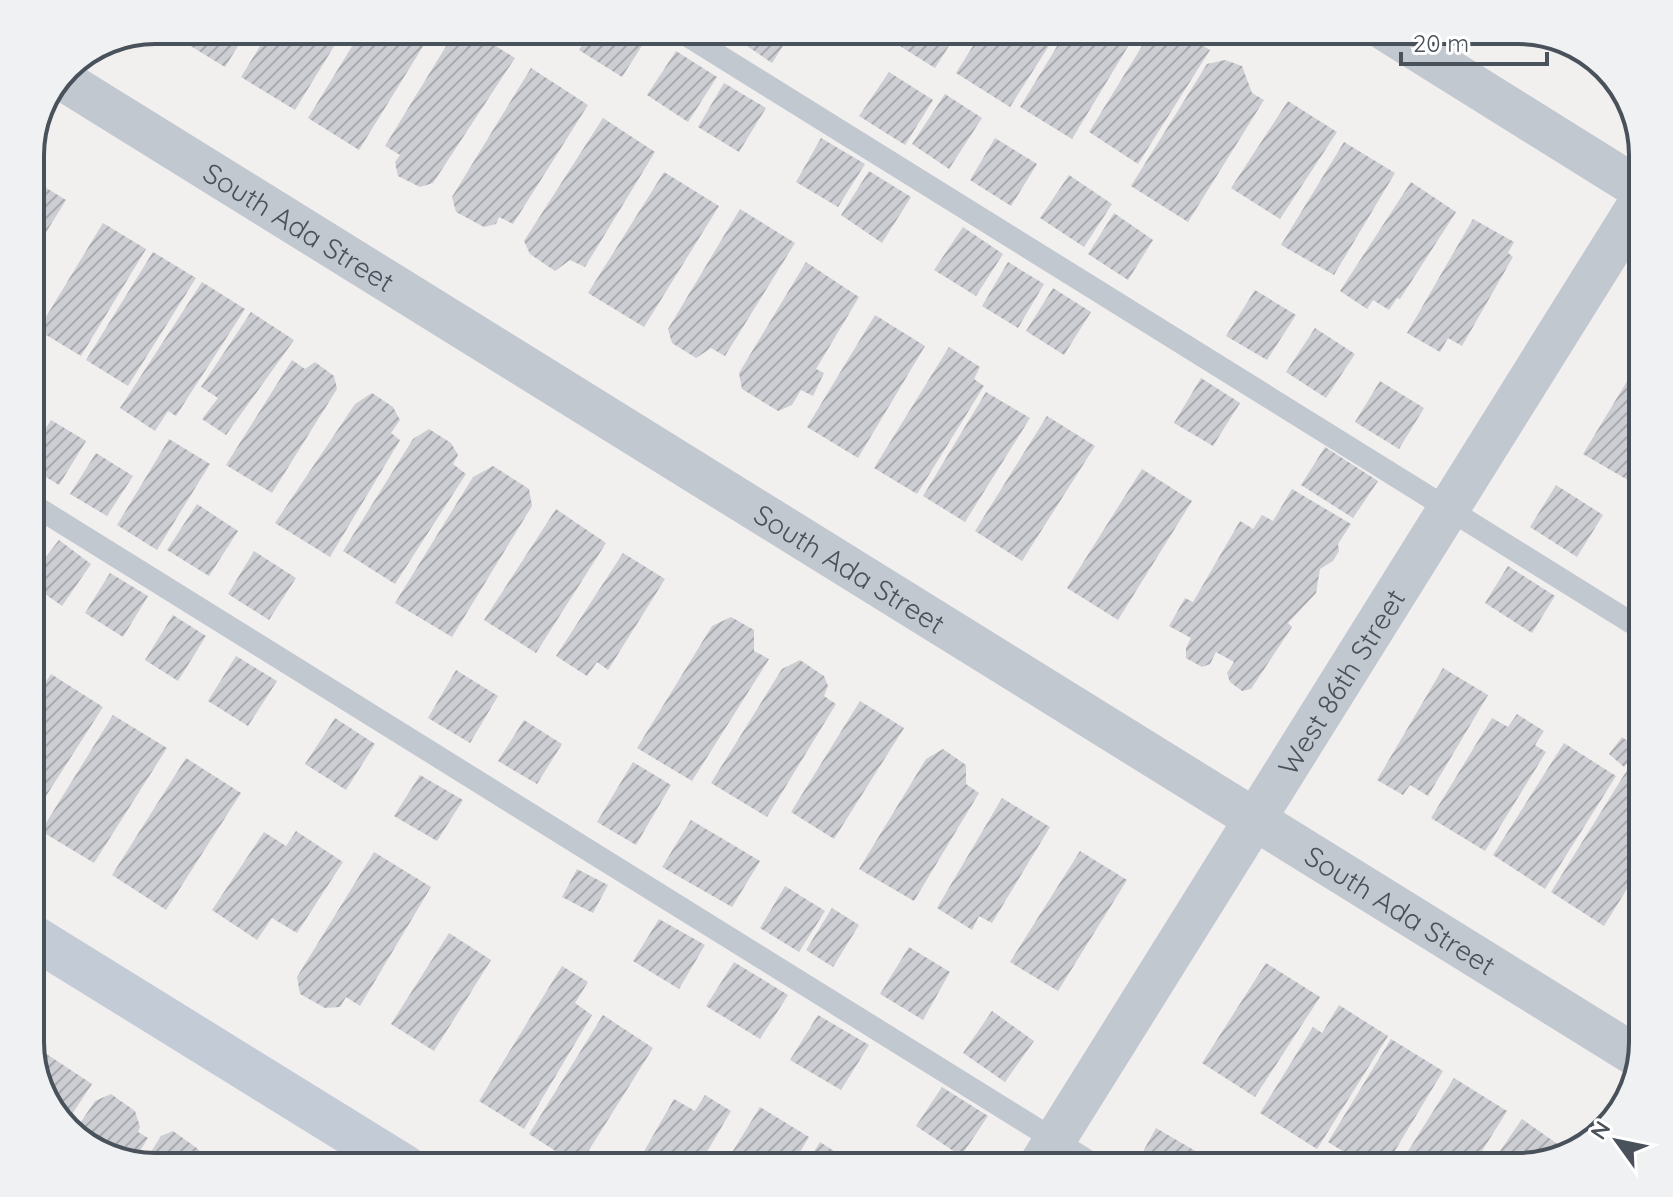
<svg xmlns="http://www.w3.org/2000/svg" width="1673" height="1197" viewBox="0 0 1673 1197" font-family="Quicksand,sans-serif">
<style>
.building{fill:url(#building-hatch)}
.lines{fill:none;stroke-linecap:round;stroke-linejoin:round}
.lane{stroke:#c1c8d0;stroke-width:22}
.street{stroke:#c1c8d0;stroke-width:42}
.secondary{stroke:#c3cbd7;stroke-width:44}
.labels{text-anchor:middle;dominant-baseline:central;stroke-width:8;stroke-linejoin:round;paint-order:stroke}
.street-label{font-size:28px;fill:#49515b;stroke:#fff}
.rim{fill:none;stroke:#49515b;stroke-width:4}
</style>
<defs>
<pattern id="building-hatch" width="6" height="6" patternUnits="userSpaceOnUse" patternTransform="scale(2)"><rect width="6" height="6" fill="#ccced3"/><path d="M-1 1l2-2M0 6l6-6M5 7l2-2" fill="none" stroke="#a8aaae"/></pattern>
</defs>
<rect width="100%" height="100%" fill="#f2efef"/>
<g class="building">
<path d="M174,30H248L225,67L171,34Z"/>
<path d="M270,30H344L295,110L241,77Z"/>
<path d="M362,30H433L359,150L308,118Z"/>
<path d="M456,30H470L515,58L433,183L420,187L398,176L395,162L400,155L385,146Z"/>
<path d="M592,30H652L622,77L579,50Z"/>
<path d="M753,30H793L772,63L744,44Z"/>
<path d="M881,30H959L935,68L879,33Z"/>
<path d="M983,30H1059L1010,107L956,73Z"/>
<path d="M1067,30H1138L1072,139L1020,107Z"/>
<path d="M1152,30H1178L1210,50L1138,164L1089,132Z"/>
<path d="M676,51L717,77L688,122L647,95Z"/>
<path d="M1225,60L1242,66L1252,93L1264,100L1188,222L1131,186L1207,64Z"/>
<path d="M531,68L588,105L513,224L499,217L496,224L484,227L456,212L452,197Z"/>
<path d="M889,72L933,100L905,145L859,116Z"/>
<path d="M724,83L766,108L739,152L698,127Z"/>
<path d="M945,94L982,118L949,169L912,144Z"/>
<path d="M1288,101L1337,132L1280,219L1231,188Z"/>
<path d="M603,118L655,152L585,267L570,260L555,271L530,254L524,241Z"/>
<path d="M821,138L865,164L838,207L796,182Z"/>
<path d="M995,138L1037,164L1011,206L970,180Z"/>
<path d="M1344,142L1395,173L1334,275L1281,245Z"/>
<path d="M869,171L911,197L882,243L841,215Z"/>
<path d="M664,172L719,206L644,327L588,293Z"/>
<path d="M1069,175L1112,204L1084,247L1040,218Z"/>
<path d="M30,178L66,200L34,252L30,249Z"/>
<path d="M1411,182L1456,212L1400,299L1397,298L1389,310L1373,300L1367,309L1340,291Z"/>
<path d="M740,209L795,243L725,356L711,348L696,358L672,343L668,329Z"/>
<path d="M1114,213L1153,240L1128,280L1088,254Z"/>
<path d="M1473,219L1514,242L1508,253L1513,257L1462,346L1448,338L1440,352L1407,333Z"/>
<path d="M103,223L146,249L81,356L38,330Z"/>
<path d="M963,227L1003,254L976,296L934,270Z"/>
<path d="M153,252L196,278L128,386L86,360Z"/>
<path d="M806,262L859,297L816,369L824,373L813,396L801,390L792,405L778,411L742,389L739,373Z"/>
<path d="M1008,262L1044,284L1018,328L982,306Z"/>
<path d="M202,282L245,309L176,416L168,411L155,431L120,408Z"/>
<path d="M1053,288L1091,312L1064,355L1026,331Z"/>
<path d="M1255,290L1296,315L1267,360L1226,336Z"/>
<path d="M251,312L294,340L226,435L202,419L218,398L201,387Z"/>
<path d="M875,315L925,346L858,458L807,427Z"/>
<path d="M1315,328L1355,354L1326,398L1286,372Z"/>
<path d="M949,347L980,367L974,379L984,386L917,494L874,468Z"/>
<path d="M1643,355V477L1638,486L1583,454Z"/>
<path d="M292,360L305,369L315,362L334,376L337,389L272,493L226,465Z"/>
<path d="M1201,378L1240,403L1213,446L1174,423Z"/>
<path d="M1380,381L1424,408L1399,449L1355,422Z"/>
<path d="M986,392L1030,418L965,522L923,496Z"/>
<path d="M372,393L393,407L400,420L391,433L400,440L330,557L275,523L355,404Z"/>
<path d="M1047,416L1095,446L1022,561L975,531Z"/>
<path d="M51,420L86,441L59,485L30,467V452Z"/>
<path d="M429,429L451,443L458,455L453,464L466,474L395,584L343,551L413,439Z"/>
<path d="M169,439L210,464L157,550L117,525Z"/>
<path d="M1325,447L1378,481L1353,518L1301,485Z"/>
<path d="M96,453L133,476L107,516L70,494Z"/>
<path d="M493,466L529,489L532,506L452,637L395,603L473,477Z"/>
<path d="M1142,469L1192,501L1118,620L1067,588Z"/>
<path d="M1556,485L1603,515L1577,557L1530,527Z"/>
<path d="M1292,489L1351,524L1338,544L1339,551L1333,561L1320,569L1316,593L1288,623L1292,627L1251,689L1242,691L1230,682L1227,673L1234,662L1216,652L1210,664L1202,667L1186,658V648L1191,638L1169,626L1185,598L1193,602L1240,521L1253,529L1262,515L1273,521Z"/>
<path d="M197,504L238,531L209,576L167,550Z"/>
<path d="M556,509L606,543L536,653L484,620Z"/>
<path d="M59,540L91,564L62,606L30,583V577Z"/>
<path d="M254,551L296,578L269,620L228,594Z"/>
<path d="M623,553L665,579L608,670L597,662L587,676L556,656Z"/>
<path d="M1508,566L1555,596L1532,633L1485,603Z"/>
<path d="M110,573L148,596L123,637L85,613Z"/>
<path d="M173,615L206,636L178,681L145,660Z"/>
<path d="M731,617L754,630V651L769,659L692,781L637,748L712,626Z"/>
<path d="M236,656L277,681L248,726L208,701Z"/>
<path d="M800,660L824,676L828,686L824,696L836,704L767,817L711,783L782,669Z"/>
<path d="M1443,668L1488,695L1428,796L1410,785L1403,795L1377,780Z"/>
<path d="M456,670L498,696L470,743L428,718Z"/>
<path d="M51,674L103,707L30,821V705Z"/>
<path d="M860,701L904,728L834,839L791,812Z"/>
<path d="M1517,714L1544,731L1535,745L1546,752L1485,851L1431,818L1492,718L1508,727Z"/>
<path d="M113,715L167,748L94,863L41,831Z"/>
<path d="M335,718L375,744L346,790L305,764Z"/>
<path d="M524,720L562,744L537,784L498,761Z"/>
<path d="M1622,737L1639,749L1624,767L1609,754Z"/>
<path d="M1564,743L1616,776L1545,889L1493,855Z"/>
<path d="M943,749L966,765V784L979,793L914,901L859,869L926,759Z"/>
<path d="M186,758L241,793L166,910L112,875Z"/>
<path d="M633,762L671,785L636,845L597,822Z"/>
<path d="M1629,767L1643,776V863L1604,926L1551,892Z"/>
<path d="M420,775L463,800L437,841L394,816Z"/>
<path d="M1002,798L1050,827L992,923L979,916L972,930L937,908Z"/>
<path d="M691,820L760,861L732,907L662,867Z"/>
<path d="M296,831L343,862L297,933L272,918L257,940L212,910L264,832L286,846Z"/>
<path d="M1080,851L1127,880L1058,991L1010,962Z"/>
<path d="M374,852L431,887L360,1006L346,997L340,1007L325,1008L300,994L297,977Z"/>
<path d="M577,869L608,885L593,913L562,897Z"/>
<path d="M785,886L825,911L799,952L760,928Z"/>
<path d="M1643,901V949L1631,941L1628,926Z"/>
<path d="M832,908L859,925L833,967L806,950Z"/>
<path d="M659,919L705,945L679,989L633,961Z"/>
<path d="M449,933L491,960L434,1051L391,1024Z"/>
<path d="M909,947L950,972L923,1020L880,994Z"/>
<path d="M734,962L788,995L760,1039L706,1006Z"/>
<path d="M1266,963L1320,997L1255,1097L1202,1063Z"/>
<path d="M562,966L588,982L575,1003L592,1015L524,1129L479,1101Z"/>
<path d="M1339,1005L1388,1036L1317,1149L1260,1113L1313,1027L1322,1033Z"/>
<path d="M992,1011L1034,1041L1005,1082L963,1053Z"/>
<path d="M603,1015L653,1048L579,1166L529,1134Z"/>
<path d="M818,1015L869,1045L841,1090L790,1060Z"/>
<path d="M1391,1039L1443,1071L1385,1167H1368L1328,1142Z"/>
<path d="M42,1051L92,1084L65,1125L43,1098L34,1064Z"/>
<path d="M1454,1078L1507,1111L1472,1167H1398Z"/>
<path d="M942,1087L988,1116L961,1156L916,1126Z"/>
<path d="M111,1094L135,1111L140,1127L138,1132L148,1138L134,1160L79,1141L73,1134L95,1101Z"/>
<path d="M705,1095L731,1111L698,1167H635L674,1099L695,1111Z"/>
<path d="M760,1107L809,1137L791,1167H723Z"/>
<path d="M1522,1119L1569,1152L1567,1155L1518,1167H1489Z"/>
<path d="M1156,1128L1199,1153L1191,1167H1152L1139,1159Z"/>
<path d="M173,1131L198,1149L210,1167H154L144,1163L161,1136Z"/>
<path d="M820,1142L859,1167H804Z"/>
</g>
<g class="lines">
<g class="lane">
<path d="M678,30L1643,630"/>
<path d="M30,503L1098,1167"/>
</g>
<g class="street">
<path d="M1385,30L1643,191"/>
<path id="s1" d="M63,80L1638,1057"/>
<path id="s2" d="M1038,1167L1643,197"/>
</g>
<path class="secondary" d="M30,935L405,1167"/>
</g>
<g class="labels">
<g class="street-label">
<text stroke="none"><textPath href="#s1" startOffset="278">South Ada Street</textPath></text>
<text stroke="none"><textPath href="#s1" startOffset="926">South Ada Street</textPath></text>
<text stroke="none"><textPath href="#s2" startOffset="572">West 86th Street</textPath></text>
<text stroke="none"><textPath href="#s1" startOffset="1574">South Ada Street</textPath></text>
</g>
</g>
<path d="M0 0H1673V1197H0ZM155 44H1518A111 111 0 0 1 1629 155V1042A111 111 0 0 1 1518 1153H155A111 111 0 0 1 44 1042V155A111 111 0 0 1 155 44Z" fill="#f0f1f2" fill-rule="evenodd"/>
<path class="rim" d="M155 44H1518A111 111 0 0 1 1629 155V1042A111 111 0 0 1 1518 1153H155A111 111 0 0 1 44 1042V155A111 111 0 0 1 155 44Z"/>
<g transform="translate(1617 1141) rotate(303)" stroke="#ffffff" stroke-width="6" paint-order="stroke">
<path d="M0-6L14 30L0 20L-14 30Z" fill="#49515b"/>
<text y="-12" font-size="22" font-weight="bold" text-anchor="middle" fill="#49515b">N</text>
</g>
<path d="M1401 52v12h146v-12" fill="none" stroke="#49515b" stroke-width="4"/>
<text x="1413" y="52" font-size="24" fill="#49515b" stroke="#ffffff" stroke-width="6" paint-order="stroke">20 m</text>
</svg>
